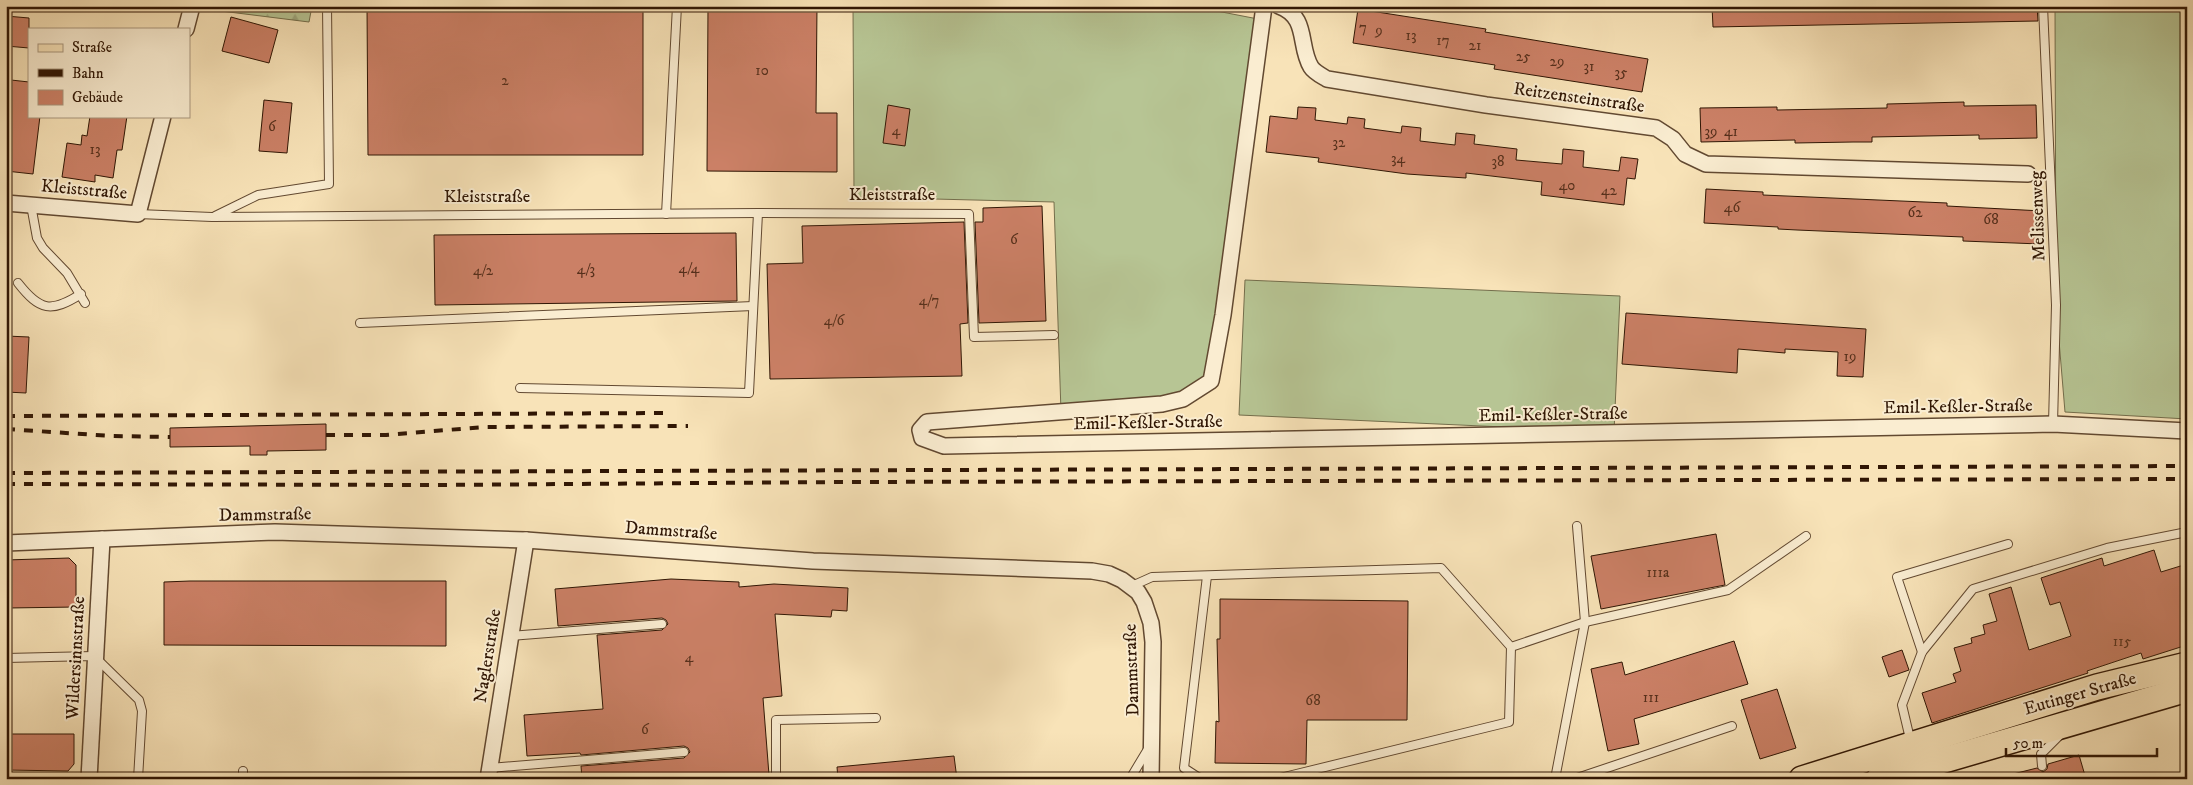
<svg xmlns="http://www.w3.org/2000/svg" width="2193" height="785" viewBox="0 0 2193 785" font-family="'IM FELL DW Pica',serif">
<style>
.forest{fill:url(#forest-firs);stroke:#746e4c}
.garden{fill:#b7c594;stroke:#746e4c}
.building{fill:#cb8066;stroke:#301604}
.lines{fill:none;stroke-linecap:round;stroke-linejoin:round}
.service-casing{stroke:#624931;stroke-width:10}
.minor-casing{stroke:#624931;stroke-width:18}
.primary-casing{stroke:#301604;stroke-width:28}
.service{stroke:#faedd1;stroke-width:8}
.minor{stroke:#faedd1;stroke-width:15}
.primary{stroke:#f8e3b8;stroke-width:25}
.rail{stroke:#301604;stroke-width:4;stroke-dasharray:9 9;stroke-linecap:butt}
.labels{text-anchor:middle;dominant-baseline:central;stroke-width:4;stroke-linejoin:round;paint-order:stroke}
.number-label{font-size:15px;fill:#57301c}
.street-label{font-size:18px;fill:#301604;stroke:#faedd1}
</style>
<defs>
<pattern id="forest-firs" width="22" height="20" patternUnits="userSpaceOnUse" patternTransform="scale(1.25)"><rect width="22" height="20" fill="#b7c594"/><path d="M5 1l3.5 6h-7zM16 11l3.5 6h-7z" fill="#9ea87e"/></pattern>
</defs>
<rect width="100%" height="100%" fill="#f8e3b8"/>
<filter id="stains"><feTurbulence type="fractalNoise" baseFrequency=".004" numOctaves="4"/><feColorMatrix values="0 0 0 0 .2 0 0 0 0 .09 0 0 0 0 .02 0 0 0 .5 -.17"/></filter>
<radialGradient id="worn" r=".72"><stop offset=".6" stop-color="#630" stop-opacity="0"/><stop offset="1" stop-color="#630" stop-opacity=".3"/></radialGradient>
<path class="forest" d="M214,6H312L309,22L213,10Z"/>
<g class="garden">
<path d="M853,6H1191L1258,19L1211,381L1183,399L1061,412L1054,202L854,197Z"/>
<path d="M2055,6H2187V419L2065,412L2056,305Z"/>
<path d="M1245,280L1620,296L1614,432L1239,415Z"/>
</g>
<g class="building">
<path d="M367,6H643V155H368Z"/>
<path d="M708,6H817L816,113H837V172L707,171Z"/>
<path d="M1712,6H2037L2038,21L1713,27Z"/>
<path d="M1358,9L1486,29L1485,32L1648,59L1642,92L1494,69L1495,65L1353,43Z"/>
<path d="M6,16L29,18V48L6,46Z"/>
<path d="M231,17L278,30L269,63L222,51Z"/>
<path d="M11,80L29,82V116H40L33,174L6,171V119Z"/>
<path d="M264,100L292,103L287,153L259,151Z"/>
<path d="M1964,102V106L2036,105L2037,138L1979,139V135L1872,137V142H1853L1795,143V140L1701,142L1700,108L1777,107V110L1887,108V104Z"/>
<path d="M888,105L910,109L905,146L883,143Z"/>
<path d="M1298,107L1316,108L1315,120L1347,124L1348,117L1365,119L1364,128L1401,133L1402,126L1421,128L1420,141L1455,145L1456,133L1475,135L1474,144L1517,149L1516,160L1562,164L1563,149L1584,151L1583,167L1619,171L1621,157L1638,159L1635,179L1627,178L1624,205L1541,195L1542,182L1466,173V178L1407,174L1318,162L1319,158L1266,152L1270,116L1297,119Z"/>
<path d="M90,116H127L122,150H117L113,178L95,175V182L62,177L67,143L81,145L82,135L87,136Z"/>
<path d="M1706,189L1763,192V195L1947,203V206L2042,211L2040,244L1963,241V237L1797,230L1778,229V227L1704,223Z"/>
<path d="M1042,206L1046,321L979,323L975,222H983V208Z"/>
<path d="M964,222L968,323L960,324L962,376L770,379L767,264L803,263L802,226Z"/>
<path d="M736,233L737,301L435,305L434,235Z"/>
<path d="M1626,313L1866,329L1863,377L1837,376L1838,352L1785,349V353L1738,349L1737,373L1622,364Z"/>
<path d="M6,336L29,337L26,393L6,392Z"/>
<path d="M326,424V450L267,451V455H250V446L170,447V428Z"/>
<path d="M1716,534L1725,585L1601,609L1591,556Z"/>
<path d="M2154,550L2161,572L2187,564V645L2143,659L2141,653L2087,671L2088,673L1932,723L1922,693L1956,682L1953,674L1961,671L1954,648L1972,643L1971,638L1985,634L1983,625L1997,621L1989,594L2011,587L2029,650L2071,636L2060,602L2050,605L2041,578L2102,558L2104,566Z"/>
<path d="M69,558L76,565V607L8,608V596H6V560Z"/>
<path d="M671,579L739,582V587L774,584L848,588L847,611L832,610L831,617L775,614L782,696L763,698L769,775L718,779H582L581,766L684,758L690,752L688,748L684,746L581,755L580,753L527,756L524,715L603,709L597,635L662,630L668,624L666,620L662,618L558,626L555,589Z"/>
<path d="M190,581H446V646L164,645V582Z"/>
<path d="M1220,599L1408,601L1407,720H1307L1306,764L1215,763L1216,721L1219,722L1217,639H1220Z"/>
<path d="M1734,641L1748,684L1634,719L1639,744L1608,751L1591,669L1622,662L1625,675Z"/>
<path d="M1902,650L1909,670L1889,677L1882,657Z"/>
<path d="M1777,689L1796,748L1760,759L1741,700Z"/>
<path d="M7,734H74V764L68,771L6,770Z"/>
<path d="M2079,755L2086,779H2014L2013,774L2037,768L2043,772L2047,769L2048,764Z"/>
<path d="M954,756L957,779H838L837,767Z"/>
</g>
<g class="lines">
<defs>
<g id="service">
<path d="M2043,6L2056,305L2053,424"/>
<path d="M31,205L37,238L43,248L67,273L85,303"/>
<path d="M138,214L212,217L758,213L969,214L974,337L1054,335"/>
<path d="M666,214L677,6"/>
<path d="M215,216L258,195L329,184L327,6"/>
<path d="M18,283C40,311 51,313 81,294"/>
<path d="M360,323L753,306"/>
<path d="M520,388L749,393L758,213"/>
<path d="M1132,586L1152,577L1441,568L1511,647L1509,722L1276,779"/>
<path d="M510,636L662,624"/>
<path d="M1511,647L1585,622L1728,590L1806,536"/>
<path d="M1922,652L1897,577L2008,544"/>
<path d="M6,658L94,656L139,700L142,711L138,779"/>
<path d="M1911,743L1902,705L1922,652L1973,589L2107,548L2187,532"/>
<path d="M2042,766L2041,754L2061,734"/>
<path d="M490,768L684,752"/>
<path d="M243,771V779"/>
<path d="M776,779V720L876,718"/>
<path d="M1130,779L1148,749"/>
<path d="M1201,779L1184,768L1207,576"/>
<path d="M1555,779L1585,622L1577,526"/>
<path d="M1574,779L1732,726"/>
</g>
<g id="minor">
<path d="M1264,6L1223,315L1211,381L1183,399L1162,404L927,422L920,430L922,438L944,446L2053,424L2187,431"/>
<path d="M1279,6C1309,17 1298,46 1311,67C1314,72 1322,76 1327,79L1486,105L1656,128L1673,139L1685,154L1706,164L2028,174"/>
<path d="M186,29L192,6"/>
<path d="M6,203L138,214L163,116"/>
<path d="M6,543L275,532L526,540L813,561L1092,571L1109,574L1122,580L1138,592L1144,602L1151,623L1153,642L1151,779"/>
<path d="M89,779L102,539"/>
<path d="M488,779L526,540"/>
</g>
<g id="primary">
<path d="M1802,779L2097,687L2187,665"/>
<path d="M1879,779L2187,689"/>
</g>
</defs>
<use href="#service" class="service-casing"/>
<use href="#minor" class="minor-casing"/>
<use href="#primary" class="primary-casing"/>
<use href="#service" class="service"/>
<use href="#minor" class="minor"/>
<use href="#primary" class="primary"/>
<g class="rail">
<path d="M6,416L670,413"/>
<path d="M6,429L112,436L170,437"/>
<path d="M326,435H386L484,427L688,426"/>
<path d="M6,473L2187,466"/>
<path d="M6,484L434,485L843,482L2187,479"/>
</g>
</g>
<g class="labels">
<g class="number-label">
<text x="1363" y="27">7</text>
<text x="1379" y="30">9</text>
<text x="1411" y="35">13</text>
<text x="1443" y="40">17</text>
<text x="1475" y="45">21</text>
<text x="1523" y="56">25</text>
<text x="1557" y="61">29</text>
<text x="1589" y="66">31</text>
<text x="762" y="70">10</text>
<text x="1621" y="72">35</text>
<text x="505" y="80">2</text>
<text x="272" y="126">6</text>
<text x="896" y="130">4</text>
<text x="1711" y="131">39</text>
<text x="1731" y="131">41</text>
<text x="1339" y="142">32</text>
<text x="95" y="149">13</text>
<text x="1398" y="158">34</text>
<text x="1498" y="161">38</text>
<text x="1567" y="185">40</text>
<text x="1609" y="190">42</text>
<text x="1732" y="207">46</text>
<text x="1915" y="212">62</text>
<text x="1991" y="219">68</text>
<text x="1014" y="239">6</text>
<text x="689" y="268">4/4</text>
<text x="586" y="269">4/3</text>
<text x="483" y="270">4/2</text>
<text x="929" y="300">4/7</text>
<text x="834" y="320">4/6</text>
<text x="1850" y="356">19</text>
<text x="1658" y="572">111a</text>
<text x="2122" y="641">115</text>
<text x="689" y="657">4</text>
<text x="1651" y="697">111</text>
<text x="1313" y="700">68</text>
<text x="645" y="729">6</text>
</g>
<g class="street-label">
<text transform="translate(1579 98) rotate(8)">Reitzensteinstraße</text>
<text transform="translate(84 190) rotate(5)">Kleiststraße</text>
<text x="892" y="195">Kleiststraße</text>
<text x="487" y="197">Kleiststraße</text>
<text transform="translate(2038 216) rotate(-92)">Melissenweg</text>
<text transform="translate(1958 407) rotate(-1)">Emil-Keßler-Straße</text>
<text transform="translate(1553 415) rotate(-1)">Emil-Keßler-Straße</text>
<text transform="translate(1148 423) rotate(-1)">Emil-Keßler-Straße</text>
<text transform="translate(265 515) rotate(-1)">Dammstraße</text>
<text transform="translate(671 531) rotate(4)">Dammstraße</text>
<text transform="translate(488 656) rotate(-81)">Naglerstraße</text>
<text transform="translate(76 658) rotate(-87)">Wildersinnstraße</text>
<text transform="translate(1132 670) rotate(-92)">Dammstraße</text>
<text transform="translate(2080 694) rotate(-16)">Eutinger Straße</text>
</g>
</g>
<rect width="2193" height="785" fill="none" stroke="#f8e3b8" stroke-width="25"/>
<rect x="8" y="8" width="2178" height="770" fill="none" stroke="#301604" stroke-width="2.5"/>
<rect x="12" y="12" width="2168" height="760" fill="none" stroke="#301604"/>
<rect x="28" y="28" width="162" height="90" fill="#faedd1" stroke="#a9977f"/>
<rect x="38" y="44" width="25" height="8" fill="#f8e3b8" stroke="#a9977f"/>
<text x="72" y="52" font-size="15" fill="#301604">Straße</text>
<rect x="38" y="69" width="25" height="8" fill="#301604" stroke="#a9977f"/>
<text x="72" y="78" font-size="15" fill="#301604">Bahn</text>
<rect x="38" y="90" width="25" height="15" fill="#cb8066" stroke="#a9977f"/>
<text x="72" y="102" font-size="15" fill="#301604">Gebäude</text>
<path d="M2006 748v8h151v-8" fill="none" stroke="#301604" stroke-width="2.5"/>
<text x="2013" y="748" font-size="15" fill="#301604" stroke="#faedd1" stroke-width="4" paint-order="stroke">50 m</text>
<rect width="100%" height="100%" filter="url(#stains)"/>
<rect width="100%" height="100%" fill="url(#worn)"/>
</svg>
